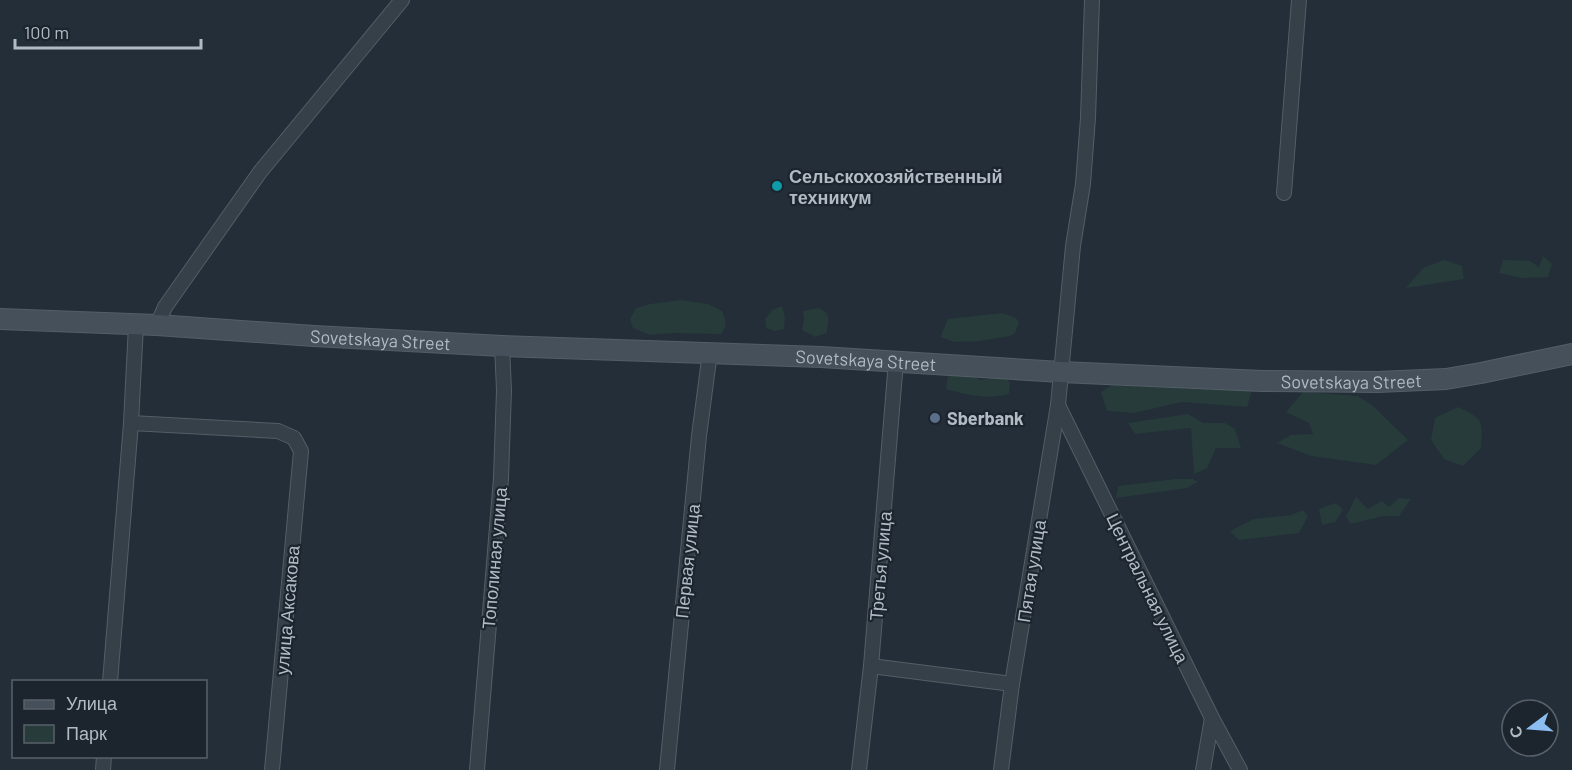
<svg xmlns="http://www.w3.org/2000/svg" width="1572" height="770" viewBox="0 0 1572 770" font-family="Barlow,sans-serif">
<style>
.green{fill:#263b3a}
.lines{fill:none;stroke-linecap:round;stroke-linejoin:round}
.street-casing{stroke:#545e66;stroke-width:16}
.secondary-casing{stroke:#545e66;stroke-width:22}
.street{stroke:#364049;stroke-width:14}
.secondary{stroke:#45505b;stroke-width:20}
.culture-dot{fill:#0f9aa8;stroke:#1c252d;stroke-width:2}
.service-dot{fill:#5c6f8a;stroke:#1c252d;stroke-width:2}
.labels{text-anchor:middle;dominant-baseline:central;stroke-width:4.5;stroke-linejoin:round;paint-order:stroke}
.poi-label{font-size:18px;font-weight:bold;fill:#b1bbc5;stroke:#1c252d;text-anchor:start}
.street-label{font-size:18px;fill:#b1bbc5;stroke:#1c252d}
</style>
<rect width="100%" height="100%" fill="#232e38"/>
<g class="green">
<path d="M1543,256L1552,264L1548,277L1522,278L1499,273L1503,260L1530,261L1539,267Z"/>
<path d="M1444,260L1462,266L1464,279L1406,288L1423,268Z"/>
<path d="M681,300L708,304L722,311C726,321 728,325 721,334L672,333L650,335L633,328L630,319L636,308L650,304Z"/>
<path d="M782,306L785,317L784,329L775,331L766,328L765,319L772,310Z"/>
<path d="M819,308C832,314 828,320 827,333L815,337L802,330L804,320L803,311Z"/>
<path d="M1003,313L1016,318L1019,322L1015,333L1010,336L980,341L955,342L940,337L948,319Z"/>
<path d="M968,372L980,380L1005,376L1010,383L1009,394C986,400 968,395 946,389L948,376Z"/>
<path d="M1112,385C1139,386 1165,388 1192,389C1212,390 1233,385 1252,390L1247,407L1182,402L1134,413L1107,411L1101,392Z"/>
<path d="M1303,392L1358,396L1373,406L1408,440L1376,465L1311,456L1277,443L1291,435L1313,434L1309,423L1286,412Z"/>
<path d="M1458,407C1484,419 1483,421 1481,448L1463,466L1444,459L1431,440L1435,418Z"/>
<path d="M1188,414L1203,423H1225L1235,429L1241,448H1216L1207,468L1194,474L1191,428L1135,434L1128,423Z"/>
<path d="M1176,479H1193L1198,482L1187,488L1116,498L1118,486Z"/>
<path d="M1356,497L1368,509L1382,501L1389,507L1399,498L1411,499L1399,516H1383L1350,524L1346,516Z"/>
<path d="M1336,503L1343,510L1335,522L1322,525L1319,509Z"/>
<path d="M1303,510L1308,516L1299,533L1239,540L1230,531L1254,519L1291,515Z"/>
</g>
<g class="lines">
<defs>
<g id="street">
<path d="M1284,193L1299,0"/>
<path d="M157,325L165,307L260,172L402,0"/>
<path d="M1058,405L1212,718L1240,770"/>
<path d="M131,423L278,431L294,438L301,451L272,770"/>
<path d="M871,666L1012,684"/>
<path d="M110,682L131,423L136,325"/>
<path d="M103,770L104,756"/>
<path d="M477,770L501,478L504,390L502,346"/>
<path d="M667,770L699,436L710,352"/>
<path d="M859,770L871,666L896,361"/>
<path d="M1001,770L1012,684L1058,405L1073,246L1083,184L1088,118L1092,0"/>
<path d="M1203,770L1212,718"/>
</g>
<g id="secondary">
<path id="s1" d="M0,319L157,325L314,336L502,346L821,357L1061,372L1262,381L1378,382L1446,379L1481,373L1572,354"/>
</g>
</defs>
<use href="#street" class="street-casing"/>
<use href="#secondary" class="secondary-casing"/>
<use href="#street" class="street"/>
<use href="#secondary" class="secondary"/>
</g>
<circle class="culture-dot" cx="777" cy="186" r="6"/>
<circle class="service-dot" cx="935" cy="418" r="6"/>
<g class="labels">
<g class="poi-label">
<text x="789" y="176">Сельскохозяйственный<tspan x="789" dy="21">техникум</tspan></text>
<text x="947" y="418">Sberbank</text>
</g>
<g class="street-label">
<text stroke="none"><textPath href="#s1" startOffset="381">Sovetskaya Street</textPath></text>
<text stroke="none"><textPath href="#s1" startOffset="867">Sovetskaya Street</textPath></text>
<text stroke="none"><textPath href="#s1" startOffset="1353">Sovetskaya Street</textPath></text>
<text transform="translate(494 558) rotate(-85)">Тополиная улица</text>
<text transform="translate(687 561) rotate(-84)">Первая улица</text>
<text transform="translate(880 566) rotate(-85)">Третья улица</text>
<text transform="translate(1031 571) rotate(-81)">Пятая улица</text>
<text transform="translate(1148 588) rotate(64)">Центральная улица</text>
<text transform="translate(287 610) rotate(-85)">улица Аксакова</text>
</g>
</g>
<rect x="12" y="680" width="195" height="78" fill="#1c252d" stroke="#58616a" stroke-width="1.5"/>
<rect x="24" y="700" width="30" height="9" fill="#45505b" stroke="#58616a" stroke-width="1.5"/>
<text x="66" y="710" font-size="18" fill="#b1bbc5">Улица</text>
<rect x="24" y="725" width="30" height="18" fill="#263b3a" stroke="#58616a" stroke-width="1.5"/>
<text x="66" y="740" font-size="18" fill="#b1bbc5">Парк</text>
<g transform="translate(1530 728) rotate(254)"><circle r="28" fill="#1c252d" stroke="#58616a" stroke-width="1.5"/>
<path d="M0-4.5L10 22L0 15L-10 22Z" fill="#8bbdf0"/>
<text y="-9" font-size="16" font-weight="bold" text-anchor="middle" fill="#b1bbc5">С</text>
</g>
<path d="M15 39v9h186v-9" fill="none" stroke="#b1bbc5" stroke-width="3"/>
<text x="24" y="39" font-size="18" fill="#b1bbc5" stroke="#1c252d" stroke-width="4.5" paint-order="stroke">100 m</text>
</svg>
